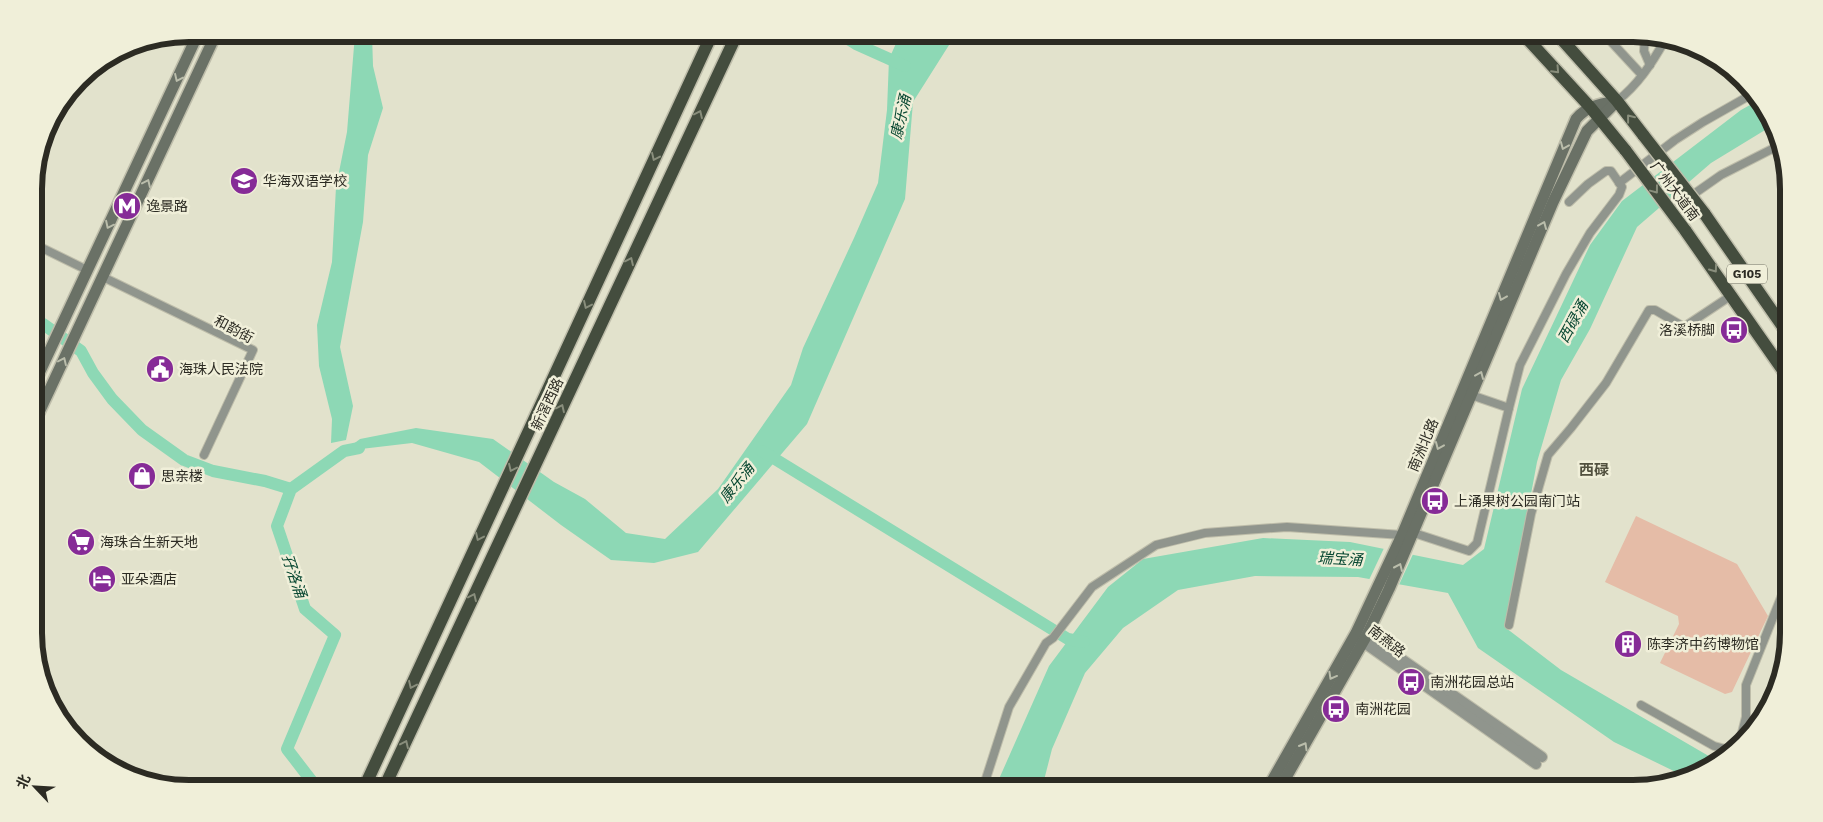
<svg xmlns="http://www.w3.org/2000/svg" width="1823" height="822" viewBox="0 0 1823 822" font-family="'Work Sans','Noto Sans SC',sans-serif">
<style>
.green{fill:#e5bca7}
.water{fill:#8dd8b5}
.pier{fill:#e2e2cc}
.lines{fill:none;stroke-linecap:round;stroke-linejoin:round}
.river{stroke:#8dd8b5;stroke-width:12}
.minor-casing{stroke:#bebdaa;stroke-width:10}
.tertiary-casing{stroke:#bebdaa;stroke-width:12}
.secondary-casing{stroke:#bebdaa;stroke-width:14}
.trunk-casing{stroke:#bebdaa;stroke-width:15}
.minor{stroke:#90958d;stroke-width:8}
.tertiary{stroke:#90958d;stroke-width:10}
.secondary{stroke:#6a7166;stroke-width:11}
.trunk{stroke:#444d3e;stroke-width:12}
.trunk-bridge-casing{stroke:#bebdaa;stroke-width:15;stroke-linecap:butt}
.trunk-bridge{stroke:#444d3e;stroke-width:12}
.oneway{stroke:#898e7c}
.oneway2{stroke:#babdab}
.labels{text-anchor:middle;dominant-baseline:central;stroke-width:5;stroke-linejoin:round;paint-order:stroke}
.shield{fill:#f0efd9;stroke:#67665a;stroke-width:1}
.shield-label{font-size:12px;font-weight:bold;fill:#2c2b23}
.poi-label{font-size:14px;fill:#2c2b23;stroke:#f0efd9;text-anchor:start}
.street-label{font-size:14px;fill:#2c2b23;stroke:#f0efd9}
.water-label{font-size:15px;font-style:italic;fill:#084832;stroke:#f0efd9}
.neighbourhood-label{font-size:15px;font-weight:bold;fill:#52513f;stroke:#f0efd9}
.rim{fill:none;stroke:#2c2b23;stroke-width:6}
</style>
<rect width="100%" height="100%" fill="#e2e2cc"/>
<path class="green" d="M1636,516L1737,564L1768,616L1732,692L1725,694L1660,663L1679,624L1678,616L1605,582Z"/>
<g class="water">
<path d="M355,34H372L373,66L383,108L368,155L363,222L340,347L353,406L346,440L331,443L332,419L319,366L317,325L332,262L336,187L347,132Z"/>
<path d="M904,34H956L913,102L905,199L807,424L698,552L654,563L611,560L561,525L479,462L412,443L344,451L360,439L416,428L493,439L554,482L585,499L626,533L665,539L718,489L791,385L803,348L854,238L878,183L887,110L889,59L898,39Z"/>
<path d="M1759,100L1770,127L1711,163L1637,227L1590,329L1561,380L1537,462L1506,628L1561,670L1719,762L1682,775L1614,742L1478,648L1448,593L1358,577L1255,576L1178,590L1123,628L1085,673L1052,749L1042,788H996L999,779L1049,666L1108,587L1143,559L1263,538L1350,542L1463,565L1484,549L1522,389L1590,245L1622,201L1741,110Z"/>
</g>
<path class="pier" d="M1385,546L1414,552L1398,587L1368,582Z"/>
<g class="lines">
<g class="river">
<path d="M840,34L856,44L905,66"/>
<path d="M34,320L43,324L81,351L93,373L112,399L142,430L184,460L213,471L265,481L291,489"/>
<path d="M762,451L1068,639L1084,642"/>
<path d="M317,788L287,749L335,635L305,609L277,526L291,489L344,451L359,448"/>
</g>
<defs>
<g id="minor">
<path d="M1604,34L1642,75"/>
<path d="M1645,36L1644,51L1650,65"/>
<path d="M1617,101C1638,85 1652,63 1665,40"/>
<path d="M1619,183L1675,140L1703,122L1754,93"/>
<path d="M1691,196L1721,175L1778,146"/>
<path d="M34,244L87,270"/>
<path d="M103,277L253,350L204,455"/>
<path d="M1509,408L1520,365L1566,274L1590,233L1619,195L1622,187L1611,171H1606L1588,184L1569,202"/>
<path d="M1509,625L1531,514L1548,455L1571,428L1606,383L1649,310H1655L1684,327L1732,295"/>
<path d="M1641,705L1714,746L1733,751"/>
<path d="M1739,745L1746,717V685L1782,595L1789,588"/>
<path d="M983,788L1009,707L1046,643L1053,638L1092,587L1156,545L1205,533L1287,527L1402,535L1414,533L1469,551L1477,543L1509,408L1471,395"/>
</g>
<g id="tertiary">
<path d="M1359,634L1367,635L1542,757"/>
<path d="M1358,636L1363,642L1536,764"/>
</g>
<g id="secondary">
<path d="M35,382L198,34"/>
<path d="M35,421L216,34"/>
<path d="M1268,788L1356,633L1402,535L1576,119C1587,106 1600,104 1617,101"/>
<path d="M1280,788L1367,635L1389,589L1553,202L1587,131L1617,101"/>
</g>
<g id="trunk">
<path d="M1523,34L1590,107L1626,151"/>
<path d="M1557,34L1617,101L1644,136"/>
<path d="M1704,213L1788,334"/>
<path d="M1685,230L1789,379"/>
<path d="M364,788L712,34"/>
<path d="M384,788L737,34"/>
</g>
</defs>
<use href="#minor" class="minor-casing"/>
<use href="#tertiary" class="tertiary-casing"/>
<use href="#secondary" class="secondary-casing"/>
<use href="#trunk" class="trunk-casing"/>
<use href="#minor" class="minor"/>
<use href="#tertiary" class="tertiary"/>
<use href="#secondary" class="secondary"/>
<use href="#trunk" class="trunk"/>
<defs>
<g id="trunk-bridge">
<path d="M1644,136L1704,213"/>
<path d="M1626,151L1685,230"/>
</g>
</defs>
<use href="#trunk-bridge" class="trunk-bridge-casing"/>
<use href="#trunk-bridge" class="trunk-bridge"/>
</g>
<defs><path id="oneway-chevron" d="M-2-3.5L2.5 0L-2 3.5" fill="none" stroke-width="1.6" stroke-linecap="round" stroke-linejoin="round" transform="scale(1.25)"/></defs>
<g class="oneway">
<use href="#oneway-chevron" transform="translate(1556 70) rotate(47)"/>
<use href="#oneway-chevron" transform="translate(699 114) rotate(-65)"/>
<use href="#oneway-chevron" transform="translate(1630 118) rotate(-128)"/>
<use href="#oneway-chevron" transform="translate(655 157) rotate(115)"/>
<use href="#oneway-chevron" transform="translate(1655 190) rotate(53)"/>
<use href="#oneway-chevron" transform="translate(630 261) rotate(-65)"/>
<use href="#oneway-chevron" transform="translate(1714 269) rotate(54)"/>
<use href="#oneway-chevron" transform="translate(587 305) rotate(115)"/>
<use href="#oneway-chevron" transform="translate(561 408) rotate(-65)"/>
<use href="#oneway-chevron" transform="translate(512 468) rotate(115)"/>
<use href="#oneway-chevron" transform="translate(479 537) rotate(115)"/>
<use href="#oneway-chevron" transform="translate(473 597) rotate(-65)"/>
<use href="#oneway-chevron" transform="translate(412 685) rotate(115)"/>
<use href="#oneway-chevron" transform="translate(405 744) rotate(-65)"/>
</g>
<g class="oneway2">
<use href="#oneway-chevron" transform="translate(178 78) rotate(115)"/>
<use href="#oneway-chevron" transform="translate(1564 146) rotate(113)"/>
<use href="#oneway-chevron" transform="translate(147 183) rotate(-65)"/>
<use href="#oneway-chevron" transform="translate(109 225) rotate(116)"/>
<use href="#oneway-chevron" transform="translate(1543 225) rotate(-67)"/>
<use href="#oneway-chevron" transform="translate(1502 297) rotate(113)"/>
<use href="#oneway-chevron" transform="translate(63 361) rotate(-65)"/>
<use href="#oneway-chevron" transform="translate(1480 375) rotate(-67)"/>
<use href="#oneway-chevron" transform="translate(1439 446) rotate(113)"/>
<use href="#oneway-chevron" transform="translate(1399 567) rotate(-66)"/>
<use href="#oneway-chevron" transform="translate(1332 676) rotate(119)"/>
<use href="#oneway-chevron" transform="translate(1304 746) rotate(-60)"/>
</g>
<defs>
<symbol id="school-disc" viewBox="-11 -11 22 22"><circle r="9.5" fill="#862b97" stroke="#f0efd9"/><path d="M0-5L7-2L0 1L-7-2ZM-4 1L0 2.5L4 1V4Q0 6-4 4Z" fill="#fff"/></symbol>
<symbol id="metro-disc" viewBox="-11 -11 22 22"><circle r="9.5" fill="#862b97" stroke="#f0efd9"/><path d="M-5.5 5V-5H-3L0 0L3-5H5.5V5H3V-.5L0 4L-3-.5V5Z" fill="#fff"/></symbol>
<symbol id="bus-disc" viewBox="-11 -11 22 22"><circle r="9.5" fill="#862b97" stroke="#f0efd9"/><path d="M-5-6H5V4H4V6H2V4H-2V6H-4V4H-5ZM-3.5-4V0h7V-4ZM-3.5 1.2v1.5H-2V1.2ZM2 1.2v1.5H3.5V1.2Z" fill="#fff"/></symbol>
<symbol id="civic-disc" viewBox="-11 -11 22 22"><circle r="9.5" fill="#862b97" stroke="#f0efd9"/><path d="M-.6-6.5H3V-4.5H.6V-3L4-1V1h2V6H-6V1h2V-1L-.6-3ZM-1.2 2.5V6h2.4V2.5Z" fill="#fff"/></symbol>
<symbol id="shop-disc" viewBox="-11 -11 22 22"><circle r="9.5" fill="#862b97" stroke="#f0efd9"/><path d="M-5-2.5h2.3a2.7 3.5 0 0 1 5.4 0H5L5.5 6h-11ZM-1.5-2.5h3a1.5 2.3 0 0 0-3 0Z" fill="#fff"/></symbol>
<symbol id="supermarket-disc" viewBox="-11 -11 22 22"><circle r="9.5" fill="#862b97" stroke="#f0efd9"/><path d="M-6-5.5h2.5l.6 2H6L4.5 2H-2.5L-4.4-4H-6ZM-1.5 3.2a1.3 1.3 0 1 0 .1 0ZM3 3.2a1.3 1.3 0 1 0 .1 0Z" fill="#fff"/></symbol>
<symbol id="hotel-disc" viewBox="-11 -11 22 22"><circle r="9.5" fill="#862b97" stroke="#f0efd9"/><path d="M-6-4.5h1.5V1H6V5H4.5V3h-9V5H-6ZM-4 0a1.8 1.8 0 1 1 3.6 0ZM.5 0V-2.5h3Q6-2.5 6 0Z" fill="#fff"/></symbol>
<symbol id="building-disc" viewBox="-11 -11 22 22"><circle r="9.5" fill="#862b97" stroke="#f0efd9"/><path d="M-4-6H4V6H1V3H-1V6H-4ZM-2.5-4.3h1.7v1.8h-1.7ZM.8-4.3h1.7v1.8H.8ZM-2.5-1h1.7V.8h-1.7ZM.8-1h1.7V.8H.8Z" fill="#fff"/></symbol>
</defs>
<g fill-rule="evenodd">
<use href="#school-disc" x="228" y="165" width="32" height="32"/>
<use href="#metro-disc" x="111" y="190" width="32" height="32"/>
<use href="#bus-disc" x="1718" y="314" width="32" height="32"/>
<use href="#civic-disc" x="144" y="353" width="32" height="32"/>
<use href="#shop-disc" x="126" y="460" width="32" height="32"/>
<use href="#bus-disc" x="1419" y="485" width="32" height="32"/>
<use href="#supermarket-disc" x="65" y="526" width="32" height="32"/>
<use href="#hotel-disc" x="86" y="563" width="32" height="32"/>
<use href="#building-disc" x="1612" y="628" width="32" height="32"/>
<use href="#bus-disc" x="1395" y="666" width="32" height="32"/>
<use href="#bus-disc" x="1320" y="693" width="32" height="32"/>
</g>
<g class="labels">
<rect class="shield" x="1727" y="264.5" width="40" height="19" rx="4"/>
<g class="shield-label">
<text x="1747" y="274">G105</text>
</g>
<g class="poi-label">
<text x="263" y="181">华海双语学校</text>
<text x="146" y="206">逸景路</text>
<text x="1715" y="330" text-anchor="end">洛溪桥脚</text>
<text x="179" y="369">海珠人民法院</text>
<text x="161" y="476">思亲楼</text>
<text x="1454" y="501">上涌果树公园南门站</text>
<text x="100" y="542">海珠合生新天地</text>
<text x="121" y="579">亚朵酒店</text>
<text x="1647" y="644">陈李济中药博物馆</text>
<text x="1430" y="682">南洲花园总站</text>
<text x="1355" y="709">南洲花园</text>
</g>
<g class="street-label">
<text transform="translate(1675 191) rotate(53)">广州大道南</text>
<text transform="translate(234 329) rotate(28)">和韵街</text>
<text transform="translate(547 404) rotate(-65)">新滘西路</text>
<text transform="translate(1423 445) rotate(-67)">南洲北路</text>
<text transform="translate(1387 641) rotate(38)">南燕路</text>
</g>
<g class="water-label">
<text transform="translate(901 117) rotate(-77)">康乐涌</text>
<text transform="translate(1573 322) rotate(-61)">西碌涌</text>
<text transform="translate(737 483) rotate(-51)">康乐涌</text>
<text transform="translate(1340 559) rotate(3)">瑞宝涌</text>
<text transform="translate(294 576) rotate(71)">孖洛涌</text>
</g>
<g class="neighbourhood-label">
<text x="1594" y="470">西碌</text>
</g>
</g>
<path d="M0 0H1823V822H0ZM189 42H1633A147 147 0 0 1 1780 189V633A147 147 0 0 1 1633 780H189A147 147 0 0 1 42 633V189A147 147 0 0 1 189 42Z" fill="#f0efd9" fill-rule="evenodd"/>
<path class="rim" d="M189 42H1633A147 147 0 0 1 1780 189V633A147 147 0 0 1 1633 780H189A147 147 0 0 1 42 633V189A147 147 0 0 1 189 42Z"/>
<g transform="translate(35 787) rotate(295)" stroke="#f0efd9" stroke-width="4" paint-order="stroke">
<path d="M0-4L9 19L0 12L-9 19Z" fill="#2c2b23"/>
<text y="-8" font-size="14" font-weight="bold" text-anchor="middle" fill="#2c2b23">北</text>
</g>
</svg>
